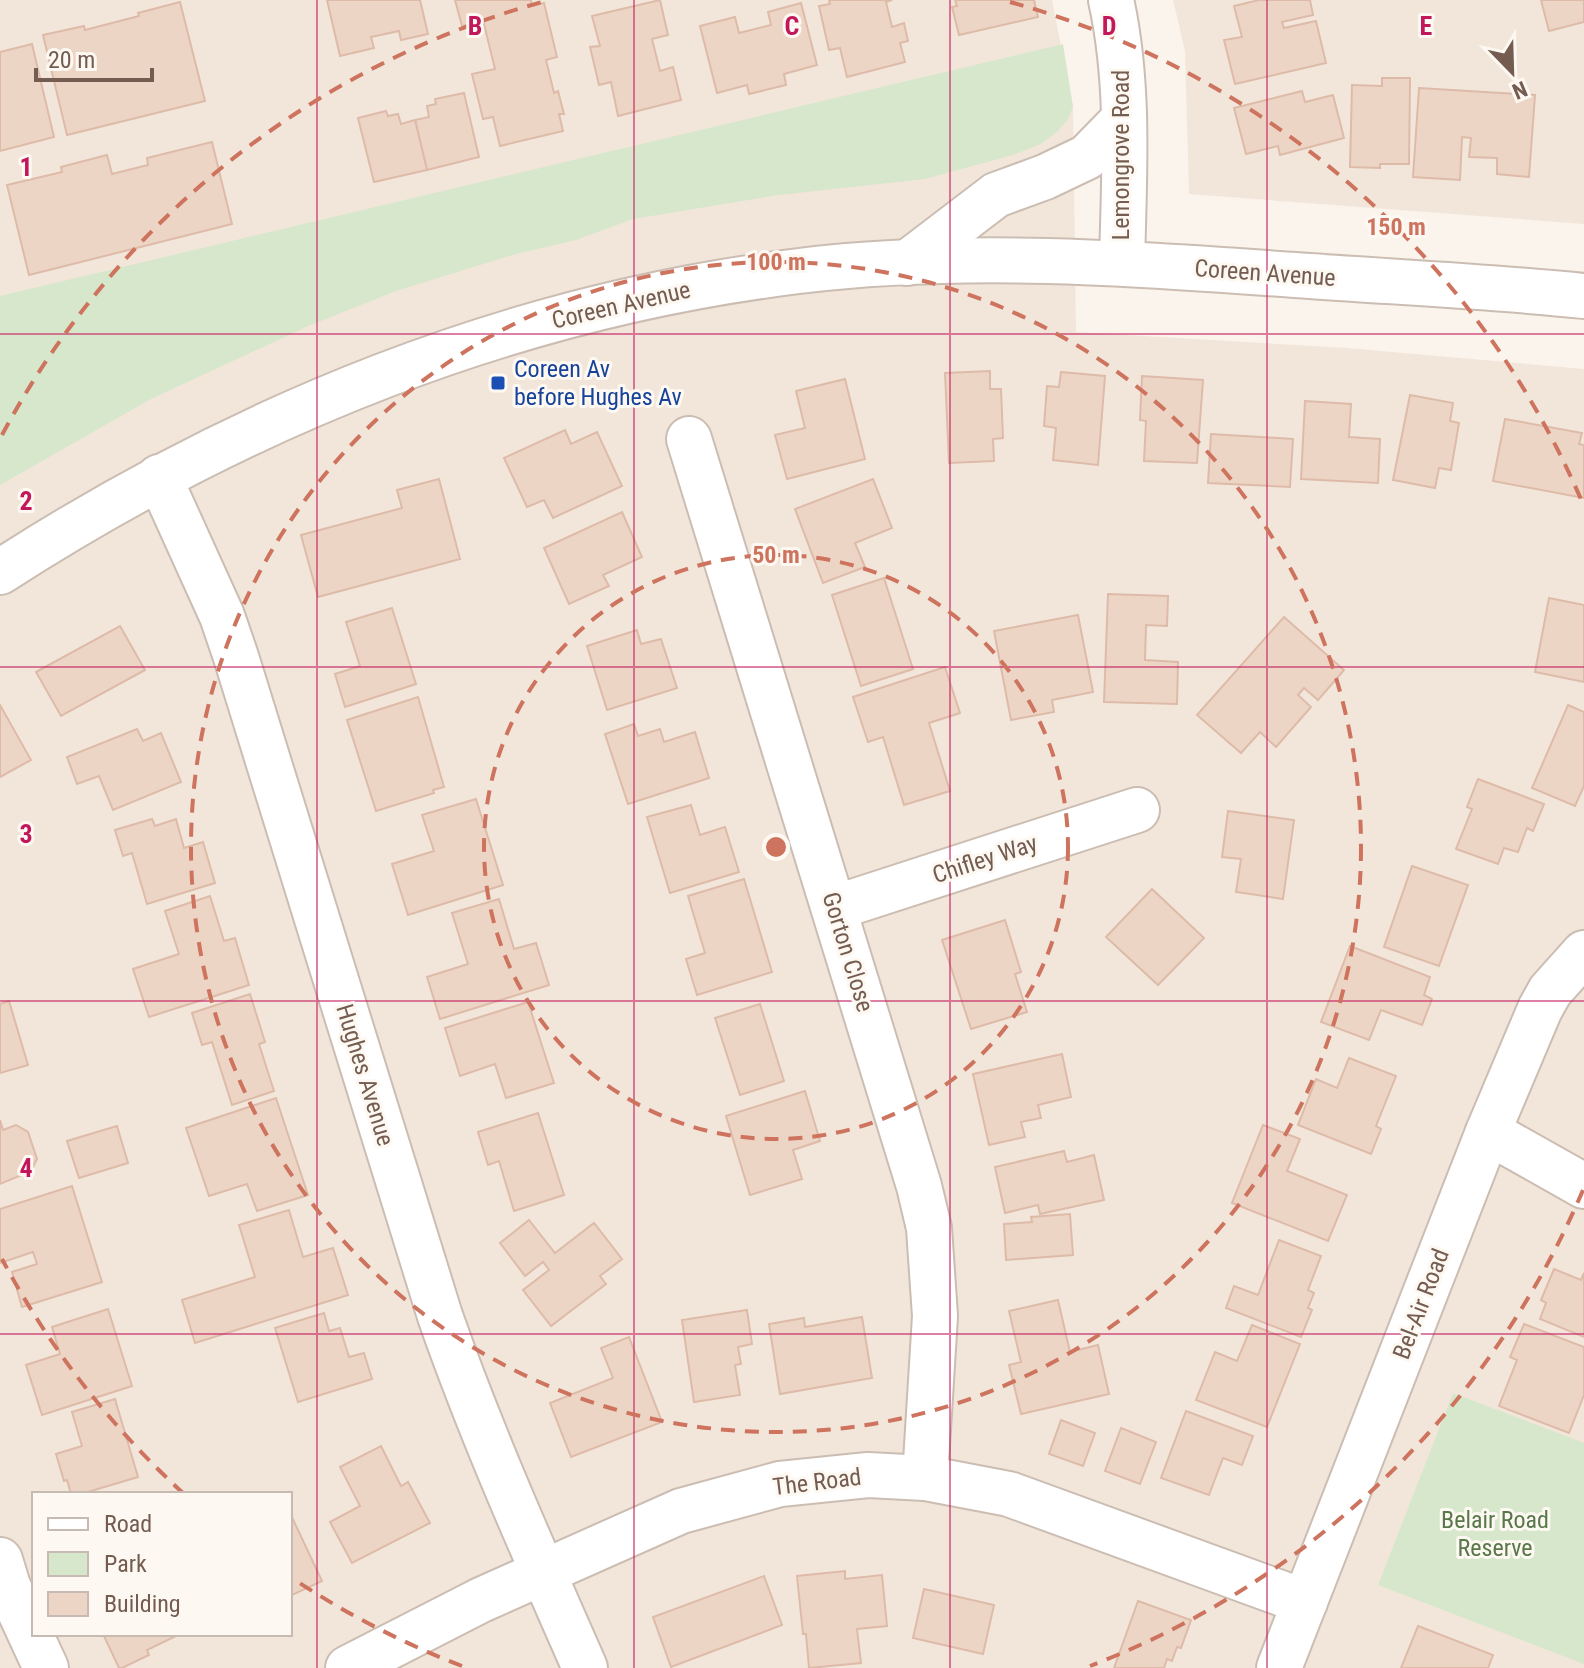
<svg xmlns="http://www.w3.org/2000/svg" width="1584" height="1668" viewBox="0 0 1584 1668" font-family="'Roboto Condensed',sans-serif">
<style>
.residential{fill:#f2e6db;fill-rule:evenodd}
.green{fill:#d7e7cb}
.building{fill:#edd5c6;stroke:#debba8;stroke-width:2}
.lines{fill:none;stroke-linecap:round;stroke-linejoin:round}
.minor-casing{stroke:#ccbdb2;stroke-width:48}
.minor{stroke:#fff;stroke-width:44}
.grid{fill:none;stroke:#c2185b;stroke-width:2;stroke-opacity:0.55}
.ring{fill:none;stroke:#cd735e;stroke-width:4;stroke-dasharray:14 10}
.transit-dot{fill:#1a4fb4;stroke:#fdf9f2;stroke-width:3}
.labels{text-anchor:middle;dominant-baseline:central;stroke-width:6;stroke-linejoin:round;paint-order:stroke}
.street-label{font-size:24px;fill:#745c51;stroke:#fdf9f2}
.transit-label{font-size:24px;fill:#164399;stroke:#fdf9f2;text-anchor:start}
.park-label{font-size:24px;fill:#58784a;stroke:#fdf9f2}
.grid-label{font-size:26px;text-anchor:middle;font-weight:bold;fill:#c2185b;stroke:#fdf9f2;stroke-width:6;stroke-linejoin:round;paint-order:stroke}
.centre{fill:#cd735e;stroke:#fdf9f2;stroke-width:4}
.ring-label{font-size:24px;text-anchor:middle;font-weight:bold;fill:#cd735e;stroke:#fdf9f2;stroke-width:6;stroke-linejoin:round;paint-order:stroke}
</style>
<rect width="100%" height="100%" fill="#fbf4ec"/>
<g class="residential">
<path d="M0,0H1052L1073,107L1076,332L1347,348L1584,369V1668H0ZM34,1494H290V1634H34Z"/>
<path d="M1173,0H1584V224L1189,194L1185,51Z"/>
</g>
<g class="green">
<path d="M1063,44L1073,107L1068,119L1058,131L1041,144L1013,155L925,179L779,195L633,219L576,240L516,254L396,291L306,327L151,399L0,485V296Z"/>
<path d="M1453,1393L1584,1443V1664L1378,1585Z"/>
</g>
<g class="building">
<path d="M327,0H420L428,34L401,40L399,31L371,37L374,48L340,56Z"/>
<path d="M455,0H531L532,6L544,3L557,57L546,60L554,93L558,91L564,114H559L563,131L500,146L493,117L483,119L472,74L495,69L483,20L462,26Z"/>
<path d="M660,0L668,35L652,39L660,71L673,67L681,100L618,116L611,82L599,85L590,47L600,46L592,16Z"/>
<path d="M829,0H892L886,2L892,27L904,23L908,41L900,43L905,62L847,77L840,48L829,50L819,6L830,4Z"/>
<path d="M955,0H1034L1038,17L959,35L952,7L957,6Z"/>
<path d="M1259,0H1310L1313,15L1282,22L1284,28L1316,21L1326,63L1235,84L1224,40L1242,37L1234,6Z"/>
<path d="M1541,0H1584V22L1549,31Z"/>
<path d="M180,2L205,101L67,135L43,35L84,26L85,30L139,16L138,13Z"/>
<path d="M801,3L817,65L784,74L786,85L749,94L747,85L717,93L700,26L735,17L739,33L771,25L768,12Z"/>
<path d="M32,44L54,137L0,151V52Z"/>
<path d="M1382,78H1410L1409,164H1380V168L1350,167L1352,85L1382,86Z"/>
<path d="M1419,88L1535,95L1529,177L1497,174V158L1469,157L1471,138L1462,137L1460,180L1413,177Z"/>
<path d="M1302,91L1305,102L1333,95L1344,138L1280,155L1278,146L1246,154L1234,108Z"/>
<path d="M464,93L479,157L427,170L415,120L429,117L427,106L436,104L435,99Z"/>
<path d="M386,111L388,116L398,114L401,124L415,120L427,170L374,182L358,118Z"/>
<path d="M212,142L232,224L29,275L7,185L62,172L61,167L107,155L112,174L148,165L147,158Z"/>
<path d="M990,371V389H1001L1003,438L993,439L994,461L949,463L945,373Z"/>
<path d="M1061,372L1105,376L1098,465L1053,460L1056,428L1044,426L1047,386L1059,387Z"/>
<path d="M1142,376L1203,380L1197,463L1144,461L1146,421L1140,420Z"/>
<path d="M845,379L865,459L787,479L775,435L805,428L796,391Z"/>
<path d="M1410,395L1453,403L1450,421L1459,423L1451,470L1439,468L1435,488L1393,480Z"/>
<path d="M1305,401L1351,404L1349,437L1380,439L1378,483L1301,479Z"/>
<path d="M1505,419L1582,433L1579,444L1584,445V498L1493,481Z"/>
<path d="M565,430L571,444L597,432L622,486L553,518L544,500L527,507L504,458Z"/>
<path d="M1211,434L1293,439L1290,487L1208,483Z"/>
<path d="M439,479L460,559L318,597L301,535L402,508L397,490Z"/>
<path d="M873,479L892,528L855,543L865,567L823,583L795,509Z"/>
<path d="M622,512L642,557L603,575L609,586L569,604L544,548Z"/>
<path d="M884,578L913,669L861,686L832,595Z"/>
<path d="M1108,594L1168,596L1167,626L1146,625L1145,660L1178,662L1177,704L1104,702Z"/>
<path d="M1549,598L1584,605V682L1535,672Z"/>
<path d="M392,608L416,684L345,707L335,674L360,666L346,622Z"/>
<path d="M1078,615L1093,692L1052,700L1054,712L1011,720L994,631Z"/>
<path d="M1284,617L1344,670L1318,700L1304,688L1298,695L1311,707L1276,747L1260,732L1241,753L1197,715Z"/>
<path d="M120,626L145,670L61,716L36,672Z"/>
<path d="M637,630L641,644L661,639L677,688L607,710L587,646Z"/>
<path d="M945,667L960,713L929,723L950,791L904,805L883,737L868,742L853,697Z"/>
<path d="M418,697L444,787L433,790L434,793L376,811L347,720Z"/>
<path d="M0,705L31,760L0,777Z"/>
<path d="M1568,705L1584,712V786L1575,806L1532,788Z"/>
<path d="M634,724L638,736L660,729L664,742L695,732L709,778L628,804L605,734Z"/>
<path d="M137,729L143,741L161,733L181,782L113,810L99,776L77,784L67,757Z"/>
<path d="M1478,779L1544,804L1533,831L1527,828L1518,852L1504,848L1498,864L1456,849L1472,809L1467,807Z"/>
<path d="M476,799L503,885L408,915L392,864L434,851L422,815Z"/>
<path d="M691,805L700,835L725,827L739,872L670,893L647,817Z"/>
<path d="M1228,811L1294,820L1283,899L1236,892L1241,859L1222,857Z"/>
<path d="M152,819L155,826L176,819L184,848L203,842L215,883L147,904L132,853L123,856L115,830Z"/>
<path d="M1412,866L1468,885L1439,966L1384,947Z"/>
<path d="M744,879L772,972L697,995L686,959L705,953L688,896Z"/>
<path d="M1152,889L1204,938L1158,985L1106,937Z"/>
<path d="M210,896L224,941L235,938L249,985L149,1017L133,969L179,954L165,911Z"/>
<path d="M499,899L514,949L536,943L549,985L440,1019L427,977L468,964L452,913Z"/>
<path d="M1005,920L1021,972L1015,974L1027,1012L971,1029L942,940Z"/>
<path d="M1350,946L1430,977L1424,995L1432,999L1422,1025L1381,1010L1369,1040L1321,1022Z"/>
<path d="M250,994L265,1042L259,1044L274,1091L232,1105L212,1042L202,1045L192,1013Z"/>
<path d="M9,1001L28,1065L0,1073V1004Z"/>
<path d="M528,1002L554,1083L506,1098L495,1064L460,1076L445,1028Z"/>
<path d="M760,1004L784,1081L740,1095L715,1018Z"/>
<path d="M1062,1054L1071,1097L1038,1105L1041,1118L1021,1122L1025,1137L989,1145L973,1074Z"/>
<path d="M1349,1058L1396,1076L1376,1126L1381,1129L1371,1154L1298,1125L1316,1079L1337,1088Z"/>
<path d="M805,1091L820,1141L793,1150L802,1179L750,1195L726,1116Z"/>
<path d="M276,1098L308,1195L257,1211L247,1184L209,1196L186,1128Z"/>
<path d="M538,1113L564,1195L514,1211L499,1161L488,1165L478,1132Z"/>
<path d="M0,1120L3,1130L16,1125L28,1132L37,1159L31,1171L0,1184Z"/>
<path d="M1263,1125L1300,1139L1287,1171L1347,1195L1328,1241L1232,1203Z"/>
<path d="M117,1126L128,1163L79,1178L67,1141Z"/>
<path d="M1064,1151L1067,1162L1094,1155L1104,1200L1040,1214L1038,1205L1005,1213L995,1167Z"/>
<path d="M72,1186L102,1282L22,1307L12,1272L37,1264L33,1252L0,1263V1209Z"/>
<path d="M289,1210L303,1257L333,1248L348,1295L195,1343L182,1300L255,1277L239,1225Z"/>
<path d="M1070,1214L1073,1255L1006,1260L1004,1224L1032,1222L1031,1217Z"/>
<path d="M529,1220L555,1253L594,1223L622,1259L600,1276L606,1284L551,1326L523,1290L549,1270L543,1262L525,1276L500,1243Z"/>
<path d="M1279,1240L1321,1256L1308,1290L1314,1293L1308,1308L1312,1310L1301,1337L1226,1308L1234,1286L1258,1295Z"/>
<path d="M1554,1269L1581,1280L1584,1273V1337L1540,1319L1546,1303L1541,1300Z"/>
<path d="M1058,1300L1070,1352L1098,1345L1109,1394L1021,1414L1009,1365L1021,1362L1009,1311Z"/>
<path d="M108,1309L132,1386L42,1415L26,1365L60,1354L52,1327Z"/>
<path d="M747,1310L752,1344L738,1347L741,1364L735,1365L740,1395L694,1402L682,1320Z"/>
<path d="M324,1313L329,1331L340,1328L349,1357L364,1353L372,1379L298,1402L275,1328Z"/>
<path d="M862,1317L872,1378L780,1394L769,1324L804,1318L805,1327Z"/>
<path d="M1524,1324L1584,1347V1395L1569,1433L1499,1406L1517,1360L1510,1357Z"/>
<path d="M1252,1325L1300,1344L1267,1427L1196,1400L1215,1352L1237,1361Z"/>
<path d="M629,1337L662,1422L571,1457L550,1403L613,1378L601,1348Z"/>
<path d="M115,1399L138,1477L81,1494H71L67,1480L64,1481L56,1454L82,1446L72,1412Z"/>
<path d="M1186,1411L1253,1436L1242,1465L1223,1458L1209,1495L1161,1478Z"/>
<path d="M1061,1420L1095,1433L1083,1466L1049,1454Z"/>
<path d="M1121,1428L1156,1442L1140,1484L1105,1471Z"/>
<path d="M381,1446L401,1486L408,1482L430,1523L352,1563L330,1522L360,1506L340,1467Z"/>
<path d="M290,1513L322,1581L290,1596Z"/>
<path d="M845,1571V1579L882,1575L887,1626L857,1629L861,1663L809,1668L806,1634H803L797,1576Z"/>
<path d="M764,1576L782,1625L671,1667L653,1617Z"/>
<path d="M924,1589L994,1605L983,1654L913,1638Z"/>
<path d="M1138,1601L1191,1620L1181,1648L1177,1647L1172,1661L1167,1659L1164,1668H1114Z"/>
<path d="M1418,1626L1493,1655L1488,1668H1401Z"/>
<path d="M103,1634H180L147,1650L149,1655L122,1668H119Z"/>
</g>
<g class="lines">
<defs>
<g id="minor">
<path d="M1111,0C1130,85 1124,176 1122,263"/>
<path d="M907,263L996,195L1045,177L1087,157L1124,119"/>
<path d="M689,439L919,1186L929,1228L935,1316L925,1478"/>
<path d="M159,477L222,616L236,657L440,1316C482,1436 534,1552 585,1668"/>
<path d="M0,572C242,416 511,306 799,271C964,251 1130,263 1295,275C1391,282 1488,286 1584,296"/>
<path d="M834,908L1137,810"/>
<path d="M1488,1132L1584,1186"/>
<path d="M0,1560L8,1586L46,1668"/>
<path d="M348,1668L481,1600L681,1511L780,1484L868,1475L925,1478L1009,1494L1305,1602"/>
<path d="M1279,1668L1488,1132L1540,1009L1550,991L1584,953"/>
</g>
</defs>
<use href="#minor" class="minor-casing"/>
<use href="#minor" class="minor"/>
</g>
<path class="grid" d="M317,0V1668M634,0V1668M950,0V1668M1267,0V1668M0,334H1584M0,667H1584M0,1001H1584M0,1334H1584"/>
<g class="ring">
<circle cx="776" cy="847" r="292"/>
<circle cx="776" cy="847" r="585"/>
<path d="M1583 1190A877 877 0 0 1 1090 1666M462 1666A877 877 0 0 1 292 1578M184 1494A877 877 0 0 1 2 1259M2 435A877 877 0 0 1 542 2M1010 2A877 877 0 0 1 1583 504"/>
</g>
<rect class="transit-dot" x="490" y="375" width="16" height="16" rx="4"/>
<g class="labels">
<g class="street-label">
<text transform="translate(1121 155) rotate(-90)">Lemongrove Road</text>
<text transform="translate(1265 273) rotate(4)">Coreen Avenue</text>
<text transform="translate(621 305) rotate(-13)">Coreen Avenue</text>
<text transform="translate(985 859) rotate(-18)">Chifley Way</text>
<text transform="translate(848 952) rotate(73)">Gorton Close</text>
<text transform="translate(365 1075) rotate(73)">Hughes Avenue</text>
<text transform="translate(1421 1304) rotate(-69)">Bel-Air Road</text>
<text transform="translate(817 1482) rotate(-7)">The Road</text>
</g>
<g class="transit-label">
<text x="514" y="369">Coreen Av<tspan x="514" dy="28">before Hughes Av</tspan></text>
</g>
<g class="park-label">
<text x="1495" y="1520">Belair Road<tspan x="1495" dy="28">Reserve</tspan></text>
</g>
</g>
<g class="grid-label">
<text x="475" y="35">B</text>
<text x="792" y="35">C</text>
<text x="1109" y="35">D</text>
<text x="1426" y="35">E</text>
<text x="26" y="176">1</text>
<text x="26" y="510">2</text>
<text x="26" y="843">3</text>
<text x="26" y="1177">4</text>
</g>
<circle cx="776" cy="847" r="12" class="centre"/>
<g class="ring-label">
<text x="1396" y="235">150 m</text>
<text x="776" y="270">100 m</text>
<text x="776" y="563">50 m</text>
</g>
<rect x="32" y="1492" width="260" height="144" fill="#fdf9f2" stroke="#c6bab2" stroke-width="2"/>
<rect x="48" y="1518" width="40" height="12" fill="#ffffff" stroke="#c6bab2" stroke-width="2"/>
<text x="104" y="1532" font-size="24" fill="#745c51">Road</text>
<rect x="48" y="1552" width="40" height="24" fill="#d7e7cb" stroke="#c6bab2" stroke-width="2"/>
<text x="104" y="1572" font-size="24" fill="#745c51">Park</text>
<rect x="48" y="1592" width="40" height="24" fill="#edd5c6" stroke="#c6bab2" stroke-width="2"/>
<text x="104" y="1612" font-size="24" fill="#745c51">Building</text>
<g transform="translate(1512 72) rotate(157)" stroke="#fdf9f2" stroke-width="6" paint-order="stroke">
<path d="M0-6L14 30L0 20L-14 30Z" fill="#745c51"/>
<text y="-12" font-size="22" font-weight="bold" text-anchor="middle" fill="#745c51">N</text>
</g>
<path d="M36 68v12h116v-12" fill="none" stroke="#745c51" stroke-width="4"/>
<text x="48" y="68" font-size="24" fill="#745c51" stroke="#fdf9f2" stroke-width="6" paint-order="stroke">20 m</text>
</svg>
